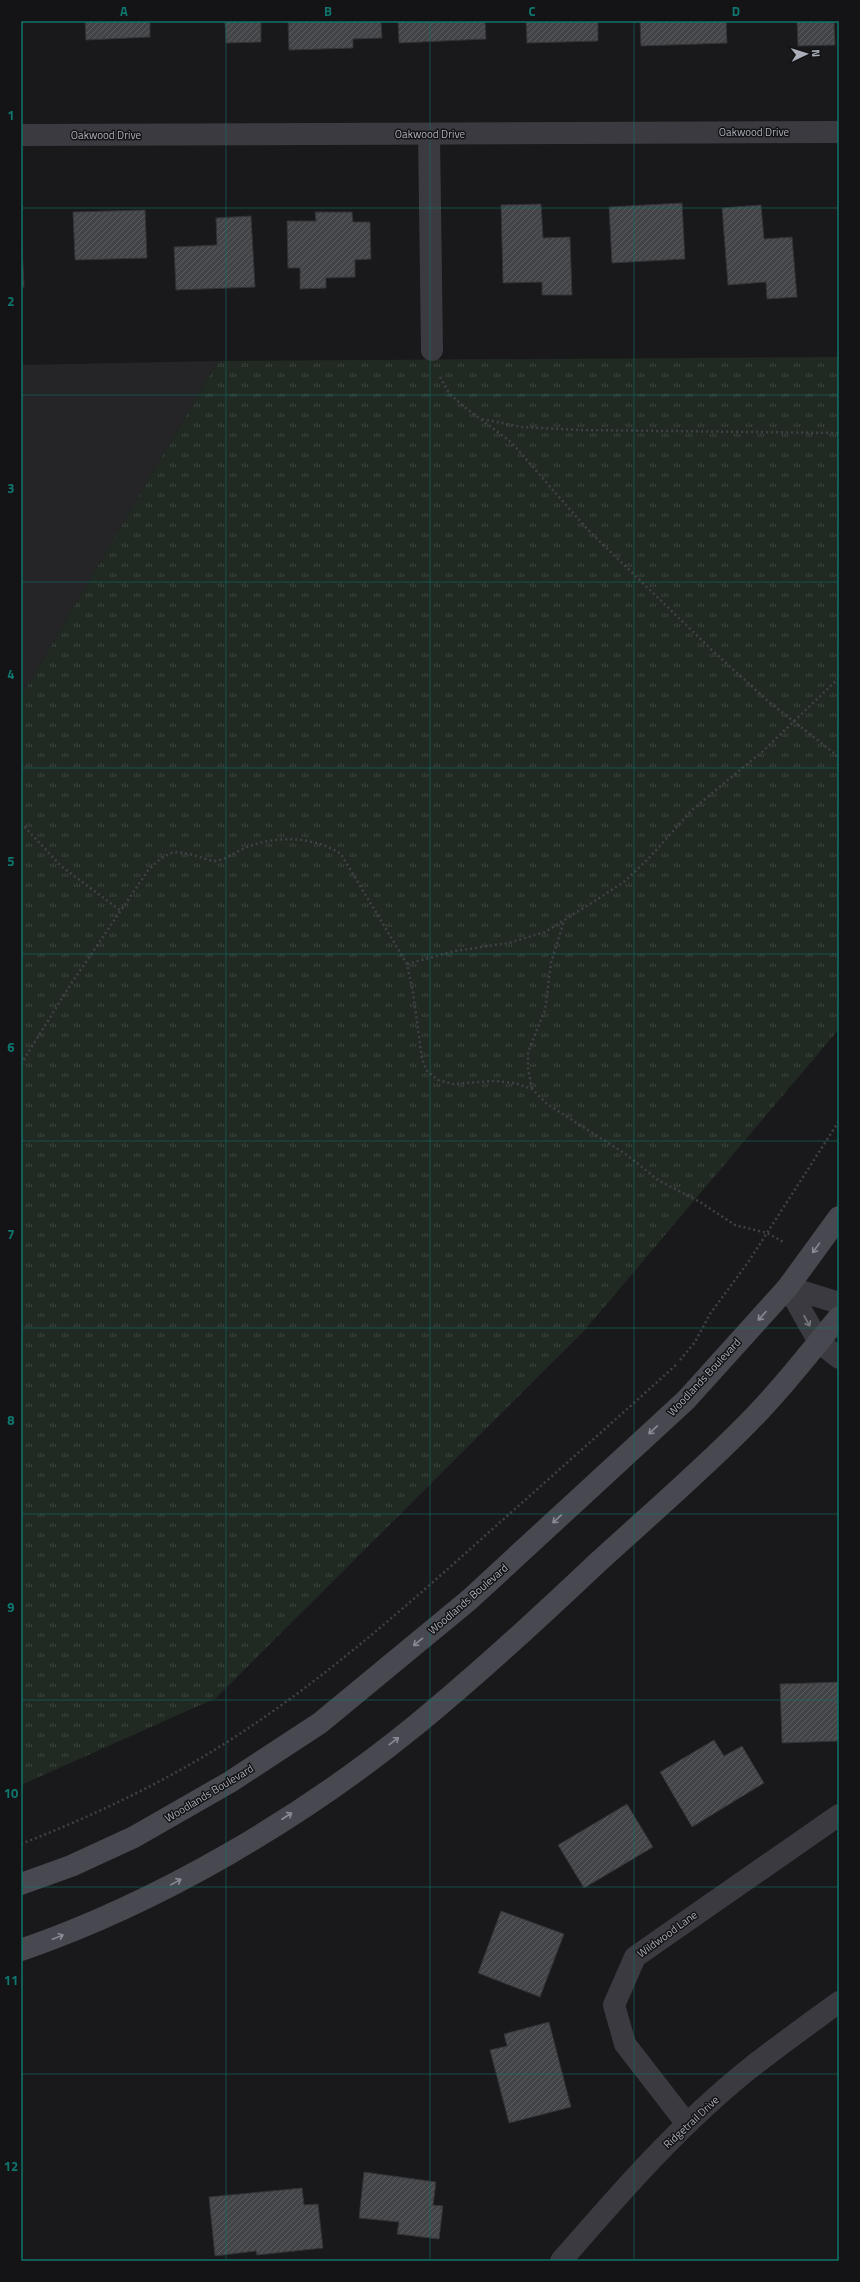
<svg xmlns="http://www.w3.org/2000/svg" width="860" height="2282" viewBox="0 0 860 2282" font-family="'Titillium Web',sans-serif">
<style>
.built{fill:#252528}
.grass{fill:url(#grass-tufts)}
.building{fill:url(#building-hatch);stroke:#333337}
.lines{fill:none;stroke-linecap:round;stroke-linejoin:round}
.path{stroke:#404147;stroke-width:2.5;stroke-dasharray:2 3;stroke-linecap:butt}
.street{stroke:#3a3a40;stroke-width:22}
.secondary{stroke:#484950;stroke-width:22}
.oneway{stroke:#888b95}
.oneway2{stroke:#787a83}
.grid{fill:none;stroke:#0f766e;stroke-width:1;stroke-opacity:0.55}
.labels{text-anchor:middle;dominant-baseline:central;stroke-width:3;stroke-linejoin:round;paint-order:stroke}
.street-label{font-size:11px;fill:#abafba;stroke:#141316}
.neatline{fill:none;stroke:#0f766e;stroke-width:1.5}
.grid-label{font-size:13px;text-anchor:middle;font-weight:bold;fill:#0f766e}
</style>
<defs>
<pattern id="grass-tufts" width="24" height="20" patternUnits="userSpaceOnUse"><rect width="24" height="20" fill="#202922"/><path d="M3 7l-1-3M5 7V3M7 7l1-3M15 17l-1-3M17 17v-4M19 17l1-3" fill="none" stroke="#3e4640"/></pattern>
<pattern id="building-hatch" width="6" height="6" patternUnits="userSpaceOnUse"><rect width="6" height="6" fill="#434448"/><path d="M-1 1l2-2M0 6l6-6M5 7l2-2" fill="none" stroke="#5b5c60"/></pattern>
</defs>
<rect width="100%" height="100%" fill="#19191b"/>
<path class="built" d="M218,361L21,697V365Z"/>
<path class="grass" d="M839,357V1029L584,1331L216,1698L21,1785V697L218,361Z"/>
<g class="building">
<path d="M85,21H150V37L86,40Z"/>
<path d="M225,21H261V42L226,43Z"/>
<path d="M288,21H381L382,38L353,39V48L289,50Z"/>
<path d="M398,21H485L486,39L399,43Z"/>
<path d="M526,21H598V41L527,43Z"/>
<path d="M640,21H726L727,43L641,46Z"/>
<path d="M797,21H834L835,45L798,46Z"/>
<path d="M682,203L685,259L612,263L609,207Z"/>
<path d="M541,204L543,238L570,237L572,295H542V282L503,283L501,205Z"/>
<path d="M761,205L764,239L792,237L797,297L767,299L766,282L728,285L722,208Z"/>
<path d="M145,210L147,258L75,260L73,212Z"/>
<path d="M315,212H352L353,222H370L371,259L355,260V277L326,278V288L300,289V268H288L287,221H316Z"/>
<path d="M251,216L255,287L176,290L174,247L217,245L216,218Z"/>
<path d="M21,227L24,287H21Z"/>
<path d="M839,1682V1741L782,1743L780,1684Z"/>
<path d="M714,1740L724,1756L742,1746L764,1783L692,1827L660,1772Z"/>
<path d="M627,1804L653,1847L584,1888L558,1845Z"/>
<path d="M501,1911L564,1934L540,1997L478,1973Z"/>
<path d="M549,2022L571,2107L509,2123L490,2050L507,2046L504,2034Z"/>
<path d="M364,2172L436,2182L433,2205L443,2206L439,2239L397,2234L399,2222L359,2218Z"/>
<path d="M302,2188L304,2205L318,2204L323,2248L257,2255L256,2251L215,2256L209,2197Z"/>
</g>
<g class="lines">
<g class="path">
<path d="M440,377L449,393L463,406L511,442L588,530L714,652L769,702L839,757"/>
<path d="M482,419L522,427L579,430L839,433"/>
<path d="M21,823L61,866L121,911"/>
<path d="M407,964L455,951L509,943L545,932L601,897L625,881L648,859L693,809L763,751L839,678"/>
<path d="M21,1064L71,984L149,869C170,850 173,849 200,857C204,858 210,861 214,861C226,860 235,852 245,848C275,835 314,836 341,854L407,964L413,992L422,1059L427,1071L438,1080L453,1084L494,1081L515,1083L532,1089L547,1104L627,1155L658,1180L700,1202L735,1225L767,1233L785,1243"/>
<path d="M532,1089L528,1068V1052L545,1010L551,963L564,921"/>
<path d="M680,1360L695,1342L710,1314L749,1261L839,1121"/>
<path d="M21,1844C98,1814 173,1778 241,1733C326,1677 402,1610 478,1542C544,1483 611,1424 677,1364"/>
</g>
<g class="street">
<path d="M429,134L432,350"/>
<path d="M21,135L839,132"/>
<path d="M788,1287L819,1342L839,1358"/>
<path d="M788,1287L839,1303"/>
<path d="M687,2124L625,2044L614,2005L635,1957L839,1815"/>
<path d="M561,2261C620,2193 679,2125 749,2069C778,2046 809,2024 839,2002"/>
</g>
<g class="secondary">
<path d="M21,1884L71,1866L134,1837L230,1782L320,1723L469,1600L686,1400L788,1287L839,1217"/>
<path d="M21,1950C160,1902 302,1818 416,1725C478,1674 538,1619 596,1564C644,1520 693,1478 739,1432C775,1397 807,1356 839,1317"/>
</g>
</g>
<defs><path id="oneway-shaft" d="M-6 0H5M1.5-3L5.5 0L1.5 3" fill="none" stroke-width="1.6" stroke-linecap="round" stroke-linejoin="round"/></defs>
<g class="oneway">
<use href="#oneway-shaft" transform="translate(816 1248) rotate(126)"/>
<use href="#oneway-shaft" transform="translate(762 1316) rotate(132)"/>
<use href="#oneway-shaft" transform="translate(653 1430) rotate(137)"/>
<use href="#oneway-shaft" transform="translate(557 1519) rotate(137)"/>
<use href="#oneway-shaft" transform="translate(418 1642) rotate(141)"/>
<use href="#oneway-shaft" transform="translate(394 1741) rotate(-37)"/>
<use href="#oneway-shaft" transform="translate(287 1816) rotate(-33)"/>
<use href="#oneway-shaft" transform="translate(176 1882) rotate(-29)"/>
<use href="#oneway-shaft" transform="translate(58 1937) rotate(-22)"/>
</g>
<use class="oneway2" href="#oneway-shaft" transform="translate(807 1321) rotate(61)"/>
<path class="grid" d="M226,21V2261M430,21V2261M634,21V2261M21,208H839M21,395H839M21,582H839M21,768H839M21,954H839M21,1141H839M21,1328H839M21,1514H839M21,1700H839M21,1887H839M21,2074H839"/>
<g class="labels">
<g class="street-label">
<text x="754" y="132">Oakwood Drive</text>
<text x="430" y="134">Oakwood Drive</text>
<text x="106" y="135">Oakwood Drive</text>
<text transform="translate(704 1377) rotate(-47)">Woodlands Boulevard</text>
<text transform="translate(468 1599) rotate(-41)">Woodlands Boulevard</text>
<text transform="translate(209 1793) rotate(-31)">Woodlands Boulevard</text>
<text transform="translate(667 1934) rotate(-36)">Wildwood Lane</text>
<text transform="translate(691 2122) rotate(-43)">Ridgetrail Drive</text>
</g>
</g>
<rect width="860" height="2282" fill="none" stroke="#141316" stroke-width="44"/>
<g transform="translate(806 54) rotate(86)" stroke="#141316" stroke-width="3" paint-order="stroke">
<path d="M0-3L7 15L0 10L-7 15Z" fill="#abafba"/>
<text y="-6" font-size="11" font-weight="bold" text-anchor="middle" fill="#abafba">N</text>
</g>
<rect x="22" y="22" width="816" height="2238" class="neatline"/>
<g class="grid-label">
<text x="124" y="16">A</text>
<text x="328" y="16">B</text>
<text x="532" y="16">C</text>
<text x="736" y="16">D</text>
<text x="11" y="120">1</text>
<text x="11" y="306">2</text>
<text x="11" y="493">3</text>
<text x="11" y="679">4</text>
<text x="11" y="866">5</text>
<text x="11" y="1052">6</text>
<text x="11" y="1239">7</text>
<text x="11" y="1425">8</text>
<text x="11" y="1612">9</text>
<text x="11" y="1798">10</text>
<text x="11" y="1985">11</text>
<text x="11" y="2171">12</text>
</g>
</svg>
